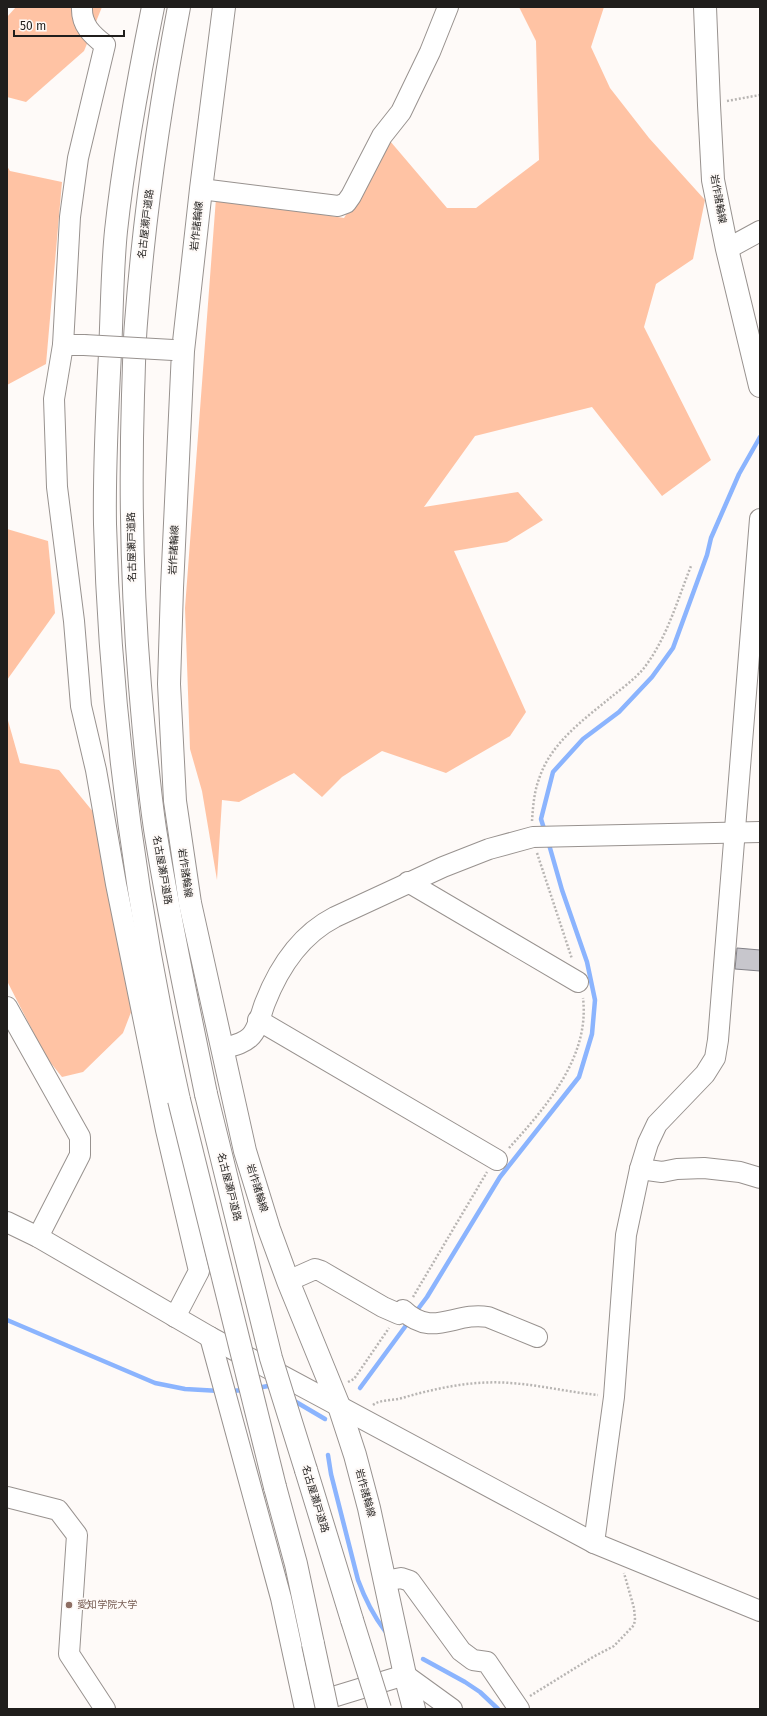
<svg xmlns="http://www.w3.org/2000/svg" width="767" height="1716" viewBox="0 0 767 1716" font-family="'Fira Sans','Noto Sans JP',sans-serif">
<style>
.green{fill:#ffc3a4}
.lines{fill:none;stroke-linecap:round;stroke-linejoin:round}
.stream{stroke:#8bb4fe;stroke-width:4.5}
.building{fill:#c7c6cc;stroke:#828187}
.minor-casing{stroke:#98928f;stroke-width:22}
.major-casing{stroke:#98928f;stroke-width:24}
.highway-casing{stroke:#98928f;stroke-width:24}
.path{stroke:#b8b5b3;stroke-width:2.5;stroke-dasharray:2 2;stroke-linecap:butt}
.minor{stroke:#fff;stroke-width:20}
.major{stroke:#fff;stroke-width:22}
.highway{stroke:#fff;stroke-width:22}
.minor-bridge-casing{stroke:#98928f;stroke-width:22;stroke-linecap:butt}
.highway-bridge-casing{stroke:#98928f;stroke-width:24;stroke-linecap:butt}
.minor-bridge{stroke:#fff;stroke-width:20}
.highway-bridge{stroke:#fff;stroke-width:22}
.education-dot{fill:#8d6e63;stroke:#fefaf8;stroke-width:1.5}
.labels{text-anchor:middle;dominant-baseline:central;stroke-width:4;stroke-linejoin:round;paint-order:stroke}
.street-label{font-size:10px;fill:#201e1c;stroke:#fefaf8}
.education-label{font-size:10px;fill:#785e54;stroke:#fefaf8;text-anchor:start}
</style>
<rect width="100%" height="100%" fill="#fefaf8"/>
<g class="green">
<path d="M16,7H102L84,51L26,102L7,97V17Z"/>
<path d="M519,7H604L591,47L610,88L649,138L705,200L693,259L656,284L644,327L711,460L662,496L592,407L475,436L424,507L518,492L543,520L507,542L454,551L526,712L510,736L446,773L382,751L342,777L322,797L294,773L239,802L222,800L217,880L202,791L190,749L185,608L216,198L344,218L390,141L447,208H476L539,160L536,41Z"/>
<path d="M7,166L10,171L62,182L46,364L7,385Z"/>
<path d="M7,529L48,541L55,613L7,680Z"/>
<path d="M7,717L20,763L59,770L94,813L133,1007L123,1033L83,1072L62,1077L46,1057L7,981Z"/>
</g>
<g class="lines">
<g class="stream">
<path d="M545,832L541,819L553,772L583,739L619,712L652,677L673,648L707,555L711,538L739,474L760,437"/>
<path d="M415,1313L427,1297L500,1177L579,1077L592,1034L595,1000L587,962L562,890L548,841"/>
<path d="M7,1320L155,1383L185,1389L220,1391"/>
<path d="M257,1388L268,1386L273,1389"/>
<path d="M360,1388L410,1320"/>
<path d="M229,1391L246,1390"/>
<path d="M291,1399L325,1419"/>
<path d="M328,1455L331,1474L358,1580C365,1599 373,1615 385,1631"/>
<path d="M423,1659L465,1682L480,1692L498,1709"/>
</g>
</g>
<path class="building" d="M737,948L760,950V971L735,969Z"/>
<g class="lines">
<defs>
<g id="minor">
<path d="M201,189L338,206L346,203L351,196L382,136L401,112L430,52L448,7"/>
<path d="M727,249L760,231"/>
<path d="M63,345L70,217L78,158L105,45C92,35 81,25 82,7"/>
<path d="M84,345H63L54,399L57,487L74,621L81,706L96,770L116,884L166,1130L199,1271L175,1317"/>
<path d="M408,882L578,982"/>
<path d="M7,1007L80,1137V1155L38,1237"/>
<path d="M258,1020L497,1160"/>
<path d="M222,1049C231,1046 243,1044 250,1037C258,1030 261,1013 265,1003C279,967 300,935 335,917L443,867L489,849L533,837L760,832"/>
<path d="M640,1169L662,1172L677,1169L704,1168L740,1172L760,1178"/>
<path d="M7,1222L38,1237L210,1337L594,1543L760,1611"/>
<path d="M288,1281L315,1269L321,1271L383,1307L399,1314L403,1310C433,1339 455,1311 488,1317L537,1337"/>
<path d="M210,1337L281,1598L305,1709"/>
<path d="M7,1497L58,1510L77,1535L69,1654L105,1709"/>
<path d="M594,1543L614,1397L626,1235L640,1169L648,1143L657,1124L705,1074L715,1058L718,1040L760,519"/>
<path d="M385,1581L401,1578L410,1581L461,1651L473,1660L487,1662L519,1709"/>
<path d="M310,1704L405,1675L452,1709"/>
</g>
<g id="major">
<path d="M224,7L201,189L183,351L172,588L169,684L175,801L190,903L245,1151L269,1229L288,1281L339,1406L355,1455L369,1508L405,1675L414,1709"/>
<path d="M705,7L709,105L713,180L727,249L760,386"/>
</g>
<g id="highway">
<path d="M153,7C138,81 124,156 116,231C112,271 112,312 110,353C107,410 104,467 105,524C110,718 137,911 179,1100"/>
<path d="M179,7C159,112 144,217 136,323C134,347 134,371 133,395C130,492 132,589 140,686C144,734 148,782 155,829C169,918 188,1005 206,1094"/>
<path d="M306,1470L352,1620"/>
<path d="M275,1487L296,1564L313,1644"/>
</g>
</defs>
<use href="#minor" class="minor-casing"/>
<use href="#major" class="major-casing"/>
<use href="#highway" class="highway-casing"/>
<g class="path">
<path d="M727,101L760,95"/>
<path d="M532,821C533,807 534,792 539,779C550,744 583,720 610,698C621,689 635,679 644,668C667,638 677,601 691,566"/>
<path d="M537,853L572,959"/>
<path d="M509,1148C546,1107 590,1057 583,998"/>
<path d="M413,1297L487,1172"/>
<path d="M348,1382L354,1379L389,1328"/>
<path d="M373,1405C381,1399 392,1401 402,1398C437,1388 473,1380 510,1383C540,1385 568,1392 598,1395"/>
<path d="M530,1696L593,1657L614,1646L634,1625L635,1619L634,1608L624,1573"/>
</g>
<use href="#minor" class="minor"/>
<use href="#major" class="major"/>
<use href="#highway" class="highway"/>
<defs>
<path id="minor-bridge" d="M84,345L173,350"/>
<g id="highway-bridge">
<path d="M206,1094L271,1358L306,1470"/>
<path d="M179,1100L275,1487"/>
<path d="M352,1620L380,1709"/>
<path d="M313,1644L327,1709"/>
</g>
</defs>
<use href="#minor-bridge" class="minor-bridge-casing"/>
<use href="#highway-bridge" class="highway-bridge-casing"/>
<use href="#minor-bridge" class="minor-bridge"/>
<use href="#highway-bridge" class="highway-bridge"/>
</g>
<circle class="education-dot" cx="69" cy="1605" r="4"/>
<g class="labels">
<g class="street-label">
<text transform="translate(718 199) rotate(80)">岩作諸輪線</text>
<text transform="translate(146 224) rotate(-83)">名古屋瀬戸道路</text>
<text transform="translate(197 226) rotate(-84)">岩作諸輪線</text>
<text transform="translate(132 547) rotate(-91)">名古屋瀬戸道路</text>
<text transform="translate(174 550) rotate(-87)">岩作諸輪線</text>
<text transform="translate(162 870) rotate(80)">名古屋瀬戸道路</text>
<text transform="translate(185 873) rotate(82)">岩作諸輪線</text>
<text transform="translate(229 1187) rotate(76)">名古屋瀬戸道路</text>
<text transform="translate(257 1188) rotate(73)">岩作諸輪線</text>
<text transform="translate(365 1493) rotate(75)">岩作諸輪線</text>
<text transform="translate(315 1499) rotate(73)">名古屋瀬戸道路</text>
</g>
<g class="education-label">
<text x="77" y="1605">愛知学院大学</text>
</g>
</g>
<rect width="767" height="1716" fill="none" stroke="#201e1c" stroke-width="16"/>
<path d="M14 30v6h110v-6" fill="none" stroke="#201e1c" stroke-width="2"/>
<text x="20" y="30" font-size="12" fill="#201e1c" stroke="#fefaf8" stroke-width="3" paint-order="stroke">50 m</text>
</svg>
